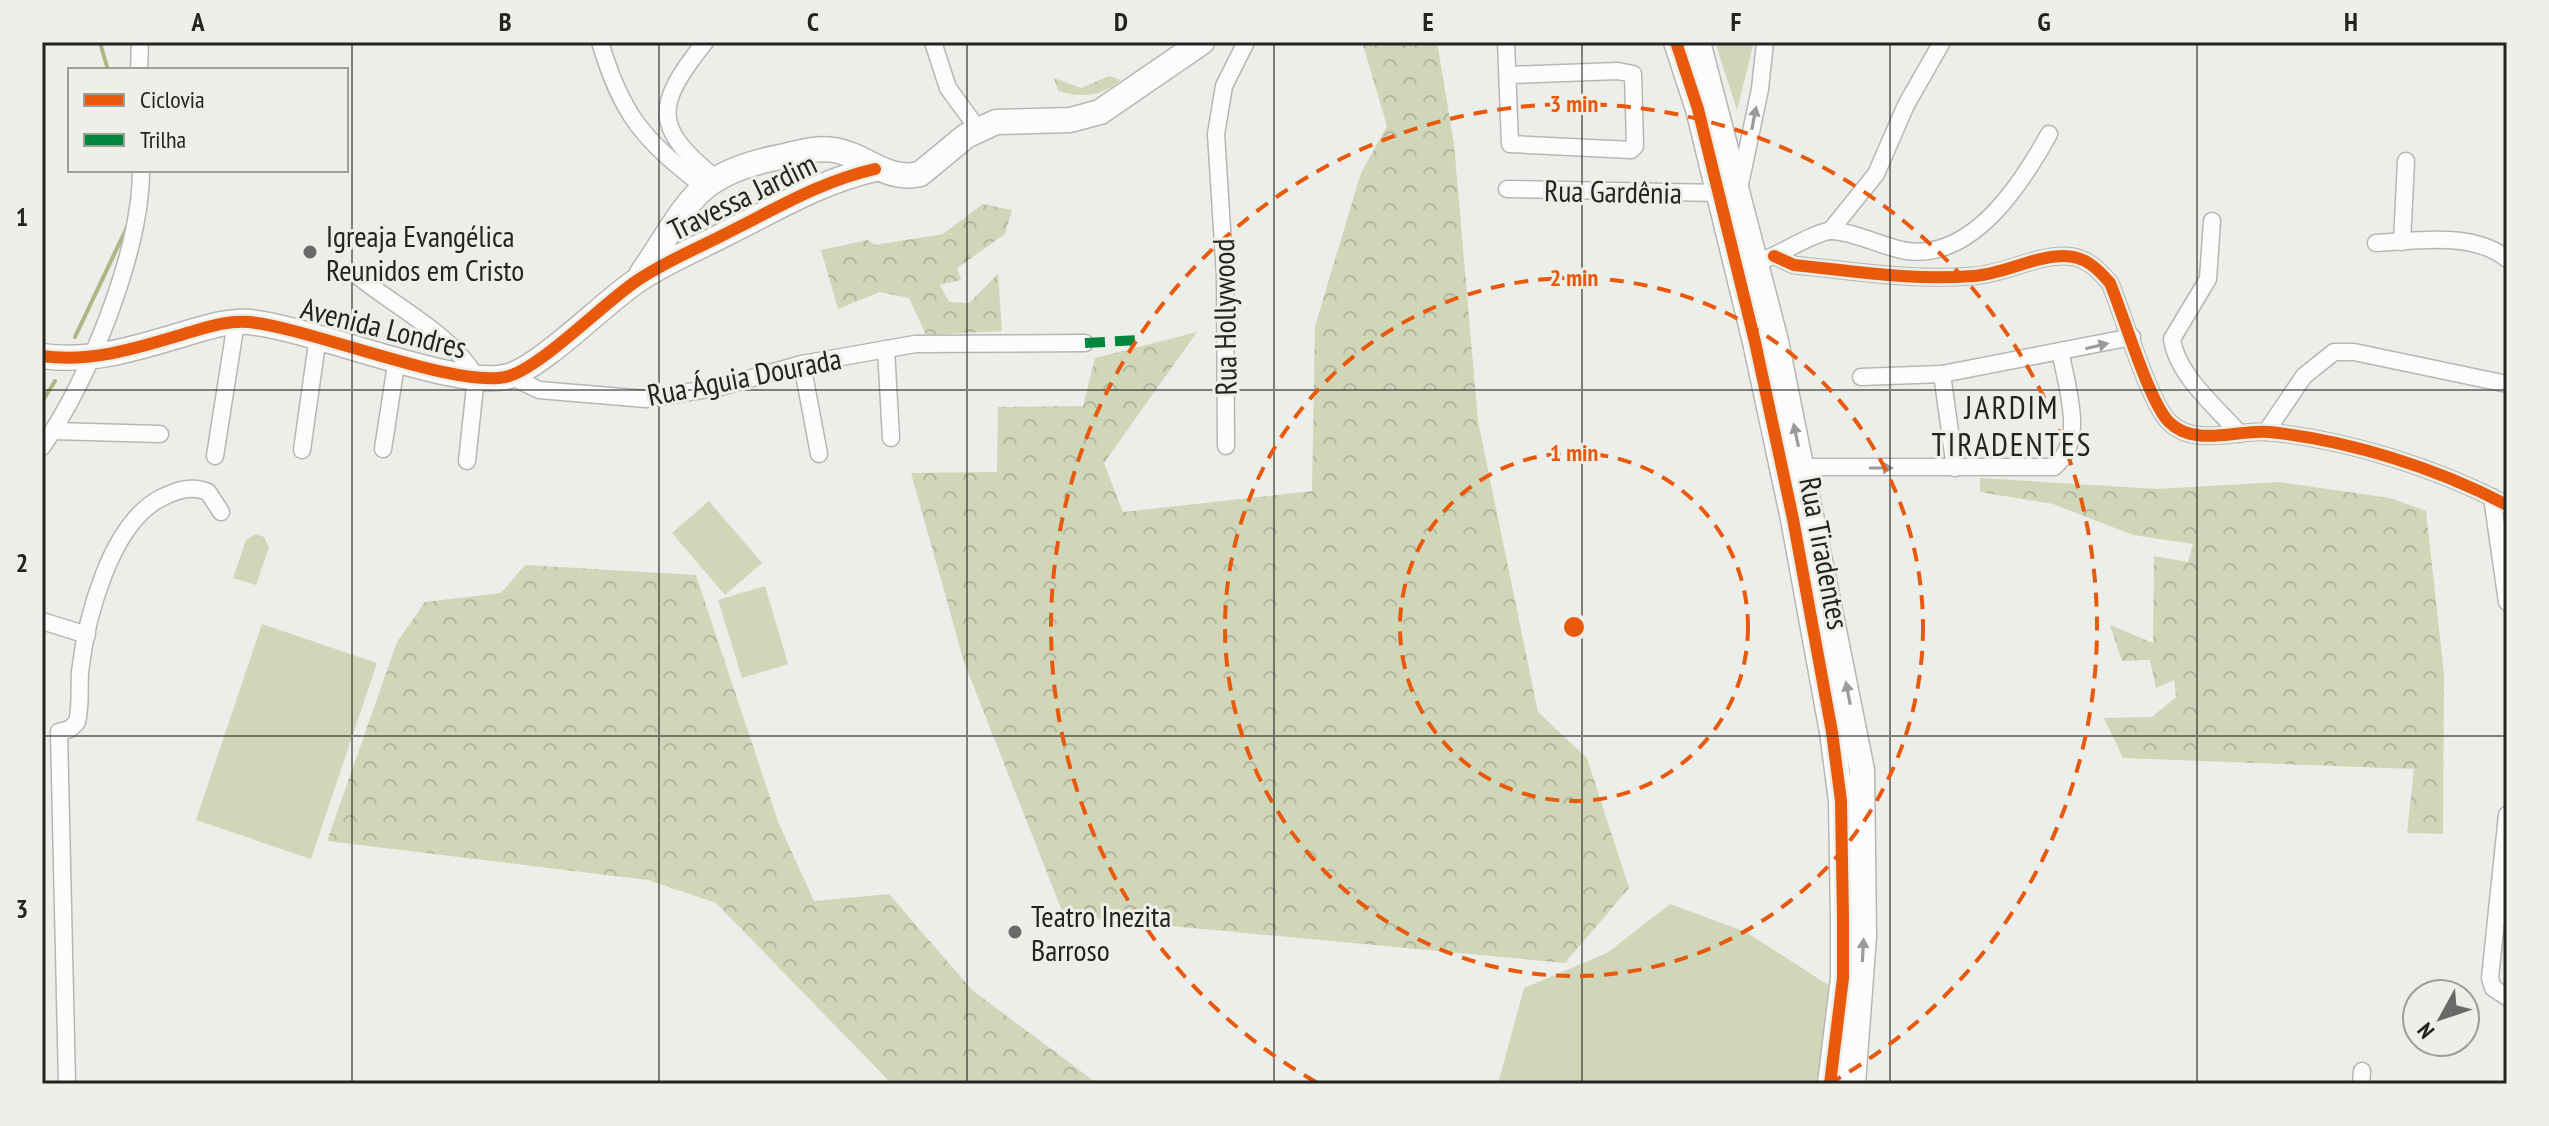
<svg xmlns="http://www.w3.org/2000/svg" width="2549" height="1126" viewBox="0 0 2549 1126" font-family="'PT Sans Narrow',sans-serif">
<style>
.forest{fill:url(#forest-crowns)}
.green{fill:#d0d7b9}
.lines{fill:none;stroke-linecap:round;stroke-linejoin:round}
.stream{stroke:#acb784;stroke-width:4}
.street-casing{stroke:#b6b7b4;stroke-width:19}
.secondary-casing{stroke:#b6b7b4;stroke-width:27}
.street{stroke:#fcfcfc;stroke-width:16}
.secondary{stroke:#fcfcfc;stroke-width:24}
.quiet{stroke:#00873e;stroke-width:10;stroke-dasharray:20 10;stroke-linecap:butt}
.cycleway-casing{stroke:#edefe8;stroke-width:17}
.cycleway{stroke:#e8590c;stroke-width:12}
.oneway{fill:#9a9b9a}
.grid{fill:none;stroke:#232422;stroke-width:2;stroke-opacity:0.55}
.ring{fill:none;stroke:#e8590c;stroke-width:4;stroke-dasharray:14 10}
.poi-dot{fill:#696b68;stroke:#edefe8;stroke-width:3}
.labels{text-anchor:middle;dominant-baseline:central;stroke-width:6;stroke-linejoin:round;paint-order:stroke}
.street-label{font-size:30px;fill:#232422;stroke:#edefe8}
.poi-label{font-size:30px;fill:#232422;stroke:#edefe8;text-anchor:start}
.neighbourhood-label{font-size:32px;letter-spacing:2px;fill:#232422;stroke:#edefe8}
.centre{fill:#e8590c;stroke:#edefe8;stroke-width:4}
.ring-label{font-size:24px;text-anchor:middle;font-weight:bold;fill:#e8590c;stroke:#edefe8;stroke-width:6;stroke-linejoin:round;paint-order:stroke}
.neatline{fill:none;stroke:#232422;stroke-width:3}
.grid-label{font-size:26px;text-anchor:middle;font-weight:bold;fill:#232422}
</style>
<defs>
<pattern id="forest-crowns" width="20" height="18" patternUnits="userSpaceOnUse" patternTransform="scale(2)"><rect width="20" height="18" fill="#d0d7b9"/><path d="M2 6a3 3 0 1 1 6 0M12 15a3 3 0 1 1 6 0" fill="none" stroke="#b2b89f"/></pattern>
</defs>
<rect width="100%" height="100%" fill="#eceee9"/>
<g class="forest">
<path d="M1362,42H1437L1454,144L1478,421L1538,712L1587,758L1629,888L1565,963L1064,916L964,662L911,473L997,472L998,407L1083,406L1095,358L1197,332L1104,463L1123,512L1312,491L1315,326L1361,173L1387,126Z"/>
<path d="M1109,76L1121,80C1100,97 1082,98 1058,91L1054,78L1081,88Z"/>
<path d="M983,204L1012,210L1005,234L957,268L961,280L940,285L949,302L969,303L998,274L1002,331L926,335L909,298L880,292L838,309L821,250L868,240L875,245L943,234Z"/>
<path d="M1980,478L2157,489L2279,482L2390,498L2426,511L2444,674L2443,834L2407,833L2414,769L2123,758L2104,718L2152,717L2176,697L2174,680L2156,688L2150,660L2122,661L2110,625L2153,643L2154,556L2188,562L2193,544L2133,535L2053,504L1980,492Z"/>
<path d="M525,565L696,575L779,824L814,901L889,894L972,990L1098,1084H892L716,903L648,880L327,841L397,642L425,602L501,593Z"/>
</g>
<g class="green">
<path d="M1715,42H1754L1737,110Z"/>
<path d="M709,501L762,563L725,595L672,533Z"/>
<path d="M256,534L264,537L269,547L256,585L233,578L246,540Z"/>
<path d="M765,586L788,664L742,678L718,600Z"/>
<path d="M262,624L377,663L311,859L196,820Z"/>
<path d="M1670,904L1746,932L1836,990L1816,1084H1498L1524,988L1607,953Z"/>
</g>
<g class="lines">
<g class="stream">
<path d="M101,46L108,70"/>
<path d="M75,337L128,225"/>
<path d="M42,402L55,381"/>
</g>
<defs>
<g id="street">
<path d="M600,42C622,116 643,139 703,186"/>
<path d="M705,42C656,104 651,126 714,177"/>
<path d="M933,42L948,88L978,129"/>
<path d="M1506,42L1510,144L1631,150L1635,146L1633,74L1618,71L1509,75"/>
<path d="M139,70L140,42"/>
<path d="M1507,189L1719,193"/>
<path d="M1739,189L1760,89L1765,42"/>
<path d="M2212,221L2208,279L2172,339C2177,375 2217,408 2240,434"/>
<path d="M1830,231L1876,174L1906,105L1942,42"/>
<path d="M2402,242L2406,161"/>
<path d="M2376,243C2418,241 2473,231 2507,259"/>
<path d="M1774,256L1794,265C1853,271 1913,281 1973,276C2004,274 2034,256 2064,256C2085,256 2097,268 2110,283C2123,314 2149,402 2169,422C2195,448 2238,429 2269,432C2348,440 2437,468 2507,505"/>
<path d="M1768,258C1784,252 1815,232 1830,231C1851,230 1885,248 1907,251C1973,260 2022,183 2049,134"/>
<path d="M354,273C393,306 450,332 476,377L467,461"/>
<path d="M886,349L891,438"/>
<path d="M802,364L819,454"/>
<path d="M1942,374L1955,468"/>
<path d="M510,376L539,390L646,399L720,387L802,364L915,344L1085,343"/>
<path d="M1861,377L1942,374L2132,337"/>
<path d="M53,431L160,434"/>
<path d="M2266,432L2304,376L2334,352H2354L2507,384"/>
<path d="M1226,446L1225,276L1216,134L1224,86L1246,42"/>
<path d="M42,447C89,381 141,251 141,170"/>
<path d="M383,449L397,358"/>
<path d="M302,450L318,336"/>
<path d="M215,456L236,322"/>
<path d="M1793,467H2054C2086,439 2067,391 2061,354"/>
<path d="M2492,497L2507,602"/>
<path d="M42,621L87,635"/>
<path d="M2507,815L2490,978L2493,988L2507,997"/>
<path d="M67,1084L59,732L70,729L77,722C81,706 79,689 80,672C86,619 110,524 161,498C177,490 192,485 208,492L221,512"/>
<path d="M2361,1084L2362,1071"/>
</g>
<g id="secondary">
<path d="M1676,42L1698,109L1755,342L1793,519L1832,732L1841,801L1843,919V978L1830,1084"/>
<path d="M1698,42L1776,341L1862,770L1864,936L1853,1084"/>
<path d="M642,273C689,205 692,174 780,157C797,153 817,147 834,150C866,155 886,182 920,174L966,136L996,122L1070,120L1100,112L1202,42"/>
<path d="M42,356C91,363 137,348 184,334C205,328 227,320 249,322C312,328 460,391 509,376C542,366 603,304 635,282C665,261 699,248 731,231C779,207 822,181 875,169"/>
</g>
</defs>
<use href="#street" class="street-casing"/>
<use href="#secondary" class="secondary-casing"/>
<use href="#street" class="street"/>
<use href="#secondary" class="secondary"/>
<path class="quiet" d="M1085,343L1140,340"/>
<defs>
<g id="cycleway">
<path d="M1676,42L1698,109L1755,342L1793,519L1832,732L1841,801L1843,919V978L1830,1084"/>
<path d="M1774,256L1794,265C1853,271 1913,281 1973,276C2004,274 2034,256 2064,256C2085,256 2097,268 2110,283C2123,314 2149,402 2169,422C2195,448 2238,429 2269,432C2348,440 2437,468 2507,505"/>
<path d="M42,356C91,363 137,348 184,334C205,328 227,320 249,322C312,328 460,391 509,376C542,366 603,304 635,282C665,261 699,248 731,231C779,207 822,181 875,169"/>
</g>
</defs>
<use href="#cycleway" class="cycleway-casing"/>
<use href="#cycleway" class="cycleway"/>
</g>
<defs><path id="oneway-solid" d="M-6-.8H1V-3.2L6.5 0L1 3.2V.8H-6Z" transform="scale(2)"/></defs>
<g class="oneway">
<use href="#oneway-solid" transform="translate(1754 118) rotate(-79)"/>
<use href="#oneway-solid" transform="translate(2097 346) rotate(-13)"/>
<use href="#oneway-solid" transform="translate(1796 435) rotate(-102)"/>
<use href="#oneway-solid" transform="translate(1881 468)"/>
<use href="#oneway-solid" transform="translate(1848 693) rotate(-101)"/>
<use href="#oneway-solid" transform="translate(1863 950) rotate(-87)"/>
</g>
<path class="grid" d="M352,42V1084M659,42V1084M967,42V1084M1274,42V1084M1582,42V1084M1890,42V1084M2197,42V1084M42,390H2507M42,736H2507"/>
<g class="ring">
<circle cx="1574" cy="627" r="174"/>
<circle cx="1574" cy="627" r="349"/>
<path d="M1316 1082A523 523 0 1 1 1832 1082"/>
</g>
<g class="poi-dot">
<circle cx="310" cy="252" r="8"/>
<circle cx="1015" cy="932" r="8"/>
</g>
<g class="labels">
<g class="street-label">
<text transform="translate(1613 191) rotate(1)">Rua Gardênia</text>
<text transform="translate(742 196) rotate(-26)">Travessa Jardim</text>
<text transform="translate(1224 317) rotate(-91)">Rua Hollywood</text>
<text transform="translate(384 327) rotate(14)">Avenida Londres</text>
<text transform="translate(744 376) rotate(-11)">Rua Águia Dourada</text>
<text transform="translate(1825 553) rotate(79)">Rua Tiradentes</text>
</g>
<g class="poi-label">
<text x="326" y="235">Igreaja Evangélica<tspan x="326" dy="34">Reunidos em Cristo</tspan></text>
<text x="1031" y="915">Teatro Inezita<tspan x="1031" dy="34">Barroso</tspan></text>
</g>
<g class="neighbourhood-label">
<text x="2012" y="407">JARDIM<tspan x="2012" dy="37">TIRADENTES</tspan></text>
</g>
</g>
<circle cx="1574" cy="627" r="12" class="centre"/>
<g class="ring-label">
<text x="1574" y="112">3 min</text>
<text x="1574" y="286">2 min</text>
<text x="1574" y="461">1 min</text>
</g>
<rect width="2549" height="1126" fill="none" stroke="#edefe8" stroke-width="88"/>
<rect x="68" y="68" width="280" height="104" fill="#edefe8" stroke="#9c9e99" stroke-width="2"/>
<rect x="84" y="94" width="40" height="12" fill="#e8590c" stroke="#9c9e99" stroke-width="2"/>
<text x="140" y="108" font-size="24" fill="#232422">Ciclovia</text>
<rect x="84" y="134" width="40" height="12" fill="#00873e" stroke="#9c9e99" stroke-width="2"/>
<text x="140" y="148" font-size="24" fill="#232422">Trilha</text>
<g transform="translate(2441 1018) rotate(230)"><circle r="38" fill="#edefe8" stroke="#9c9e99" stroke-width="2"/>
<path d="M0-6L14 30L0 20L-14 30Z" fill="#696b68"/>
<text y="-12" font-size="22" font-weight="bold" text-anchor="middle" fill="#232422">N</text>
</g>
<rect x="44" y="44" width="2461" height="1038" class="neatline"/>
<g class="grid-label">
<text x="198" y="31">A</text>
<text x="505" y="31">B</text>
<text x="813" y="31">C</text>
<text x="1121" y="31">D</text>
<text x="1428" y="31">E</text>
<text x="1736" y="31">F</text>
<text x="2044" y="31">G</text>
<text x="2351" y="31">H</text>
<text x="22" y="226">1</text>
<text x="22" y="572">2</text>
<text x="22" y="918">3</text>
</g>
</svg>
